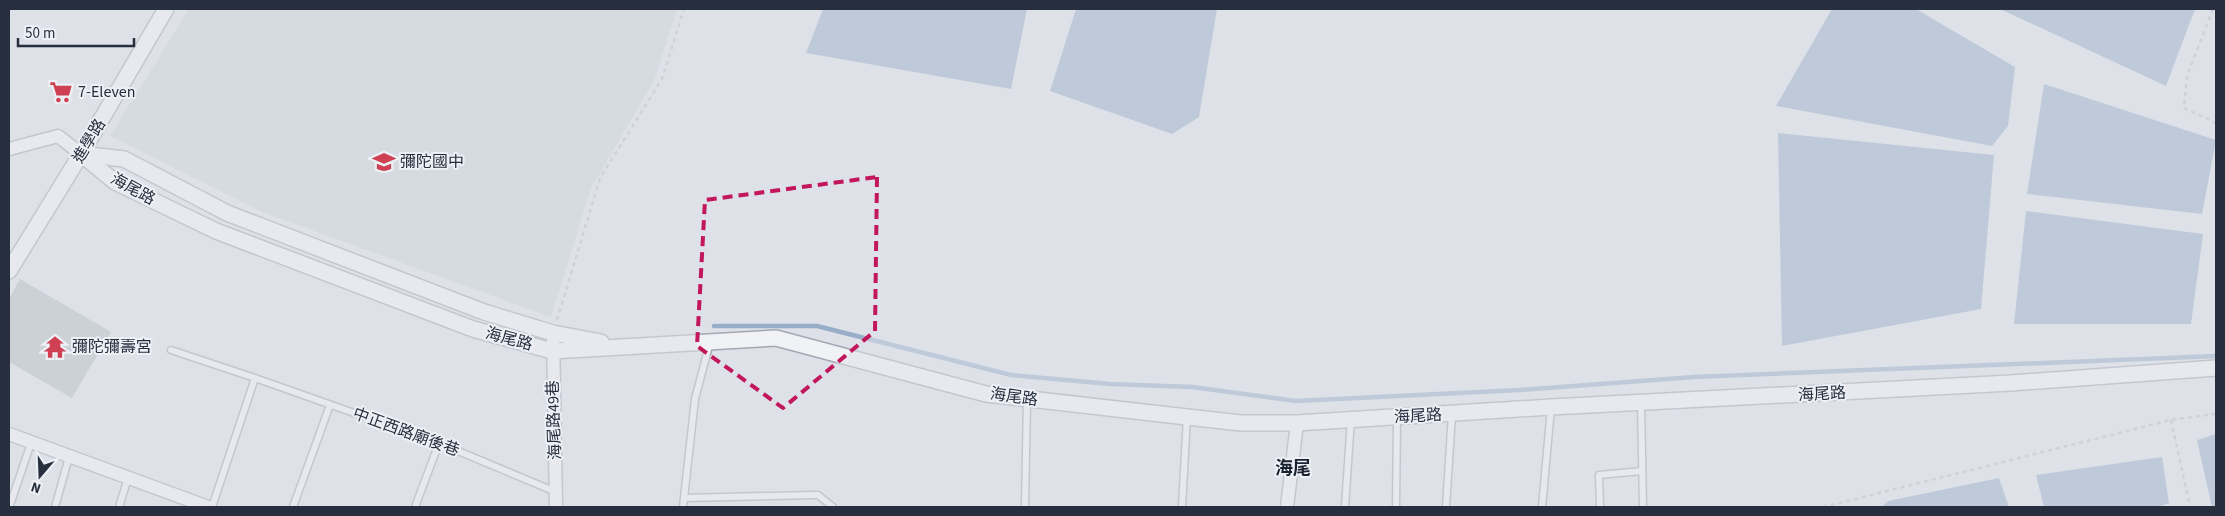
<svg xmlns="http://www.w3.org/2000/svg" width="2225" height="516" viewBox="0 0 2225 516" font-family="'Source Sans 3','Noto Sans TC',sans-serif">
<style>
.built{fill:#ccd0da}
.water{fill:#98aec8}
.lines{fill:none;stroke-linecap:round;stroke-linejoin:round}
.stream{stroke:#98aec8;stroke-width:4.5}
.building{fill:#b5bac4}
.service-casing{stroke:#a3a8b2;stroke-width:9}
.minor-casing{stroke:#a3a8b2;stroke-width:15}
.tertiary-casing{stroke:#a3a8b2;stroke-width:18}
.path{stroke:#bcbfc6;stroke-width:2.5;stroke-dasharray:4 4;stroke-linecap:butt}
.service{stroke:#f1f2f6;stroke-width:6}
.minor{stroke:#f1f2f6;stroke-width:12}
.tertiary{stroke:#f1f2f6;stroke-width:15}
.marked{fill:none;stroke:#c2185b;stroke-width:4;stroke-dasharray:10 6;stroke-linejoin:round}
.labels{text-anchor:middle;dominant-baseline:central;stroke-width:4;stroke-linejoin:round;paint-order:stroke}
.poi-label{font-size:16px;fill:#272f3f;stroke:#edf0f5;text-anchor:start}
.street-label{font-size:16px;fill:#272f3f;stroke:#edf0f5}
.neighbourhood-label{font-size:18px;font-weight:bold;fill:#19202f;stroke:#edf0f5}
</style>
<rect width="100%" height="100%" fill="#dee1e8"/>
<path class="built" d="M189,9H677L654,81L591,188L551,317L262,212L110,136Z"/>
<g class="water">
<path d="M823,9H1027L1011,89L806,53Z"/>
<path d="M1076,9H1217L1199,117L1172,134L1050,91Z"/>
<path d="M1832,9H1916L2015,67L2008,126L1992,146L1776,106Z"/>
<path d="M2000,9H2195L2166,86Z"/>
<path d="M2044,84L2216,140L2202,214L2027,194Z"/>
<path d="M1778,133L1994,155L1981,309L1782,346Z"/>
<path d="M2026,211L2203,234L2191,324H2014Z"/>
<path d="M2216,434V507H2212L2197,440Z"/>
<path d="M2162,457L2169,503L2158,507H2044L2036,475Z"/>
<path d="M1999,478L2009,507H1882L1888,501Z"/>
</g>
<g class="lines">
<path class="stream" d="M714,326H817L1011,375L1110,384L1192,387L1296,401L1520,390L1694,377L2216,356"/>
</g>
<path class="building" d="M20,279L111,332L72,398L9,362V299Z"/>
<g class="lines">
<defs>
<g id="service">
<path d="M171,350L255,378L212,507"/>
<path d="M255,378L439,443L556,492"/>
<path d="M1641,404L1643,507"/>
<path d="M684,498L812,495H818L833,507"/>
<path d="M10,505L31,443"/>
<path d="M55,507L69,457"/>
<path d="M119,507L128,478"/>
<path d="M293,507L330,405"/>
<path d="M415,507L439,443"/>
<path d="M683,507L695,399L710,342"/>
<path d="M1025,507L1027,399"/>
<path d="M1182,507L1187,417"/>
<path d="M1345,507L1351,419"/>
<path d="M1396,507L1397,417"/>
<path d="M1446,507L1452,414"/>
<path d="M1542,507L1551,408"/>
<path d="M1600,507L1599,475L1642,471"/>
</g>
<g id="minor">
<path d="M9,149L58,136L81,154"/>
<path d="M553,333L556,507"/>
<path d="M9,434L208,507"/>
<path d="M1287,507L1297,423"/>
</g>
<g id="tertiary">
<path d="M81,154L115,182L216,231L473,329L552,351L776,338L986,394L1187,417L1241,423H1297L1551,407L2011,383L2216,368"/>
<path d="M81,154L124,159L227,213L484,312L553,333L601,342"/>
<path d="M9,271L81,154L166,9"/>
</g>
</defs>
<use href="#service" class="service-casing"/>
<use href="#minor" class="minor-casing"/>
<use href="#tertiary" class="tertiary-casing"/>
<g class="path">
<path d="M2213,9L2187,76L2184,108L2216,123"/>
<path d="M557,320L600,178L662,79L684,9"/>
<path d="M2171,420L2190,507"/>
<path d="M1823,507L2171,420L2216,414"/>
</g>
<use href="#service" class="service"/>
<use href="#minor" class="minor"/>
<use href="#tertiary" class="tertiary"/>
</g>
<path d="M0 0H2225V516H0ZM877,177L875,331L783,408L697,346L705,200Z" fill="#dee1e8" fill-opacity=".55" fill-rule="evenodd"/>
<path class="marked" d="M877,177L875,331L783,408L697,346L705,200Z"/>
<defs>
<symbol id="supermarket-bare" viewBox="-9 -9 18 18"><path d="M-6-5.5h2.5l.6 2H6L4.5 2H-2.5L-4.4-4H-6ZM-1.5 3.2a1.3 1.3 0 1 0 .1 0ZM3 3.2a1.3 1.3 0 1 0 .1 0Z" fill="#cf4152" stroke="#edf0f5" stroke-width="2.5" paint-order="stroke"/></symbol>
<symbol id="school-bare" viewBox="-9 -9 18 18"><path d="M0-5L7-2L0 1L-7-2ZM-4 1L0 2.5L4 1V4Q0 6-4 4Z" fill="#cf4152" stroke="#edf0f5" stroke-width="2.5" paint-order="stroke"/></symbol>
<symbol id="temple-bare" viewBox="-9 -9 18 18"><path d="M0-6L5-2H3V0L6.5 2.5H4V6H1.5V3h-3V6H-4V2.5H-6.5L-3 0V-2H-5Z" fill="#cf4152" stroke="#edf0f5" stroke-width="2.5" paint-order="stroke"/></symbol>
</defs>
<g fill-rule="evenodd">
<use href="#supermarket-bare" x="45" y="76" width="32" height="32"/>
<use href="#school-bare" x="368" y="146" width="32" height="32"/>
<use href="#temple-bare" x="39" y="331" width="32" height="32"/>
</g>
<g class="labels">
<g class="poi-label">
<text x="78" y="92">7-Eleven</text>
<text x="400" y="162">彌陀國中</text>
<text x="72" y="347">彌陀彌壽宮</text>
</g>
<g class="street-label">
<text transform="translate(89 141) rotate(-59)">進學路</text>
<text transform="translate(133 189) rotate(29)">海尾路</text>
<text transform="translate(509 339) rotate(15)">海尾路</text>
<text transform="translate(1822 394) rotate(-3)">海尾路</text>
<text transform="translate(1014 397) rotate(8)">海尾路</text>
<text transform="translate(1418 416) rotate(-3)">海尾路</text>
<text transform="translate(554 420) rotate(-92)">海尾路49巷</text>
<text transform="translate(406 432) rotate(20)">中正西路廟後巷</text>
</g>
<g class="neighbourhood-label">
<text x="1293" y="468">海尾</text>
</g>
</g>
<rect width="2225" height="516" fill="none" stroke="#272f3f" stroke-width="20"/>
<g transform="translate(40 476) rotate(199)" stroke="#edf0f5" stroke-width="4" paint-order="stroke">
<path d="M0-4L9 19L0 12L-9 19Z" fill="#272f3f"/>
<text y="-8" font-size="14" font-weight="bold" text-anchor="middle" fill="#272f3f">N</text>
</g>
<path d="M18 38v8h116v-8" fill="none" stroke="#272f3f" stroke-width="2.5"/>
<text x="25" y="38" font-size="15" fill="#272f3f" stroke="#edf0f5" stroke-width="4" paint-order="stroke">50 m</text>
</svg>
